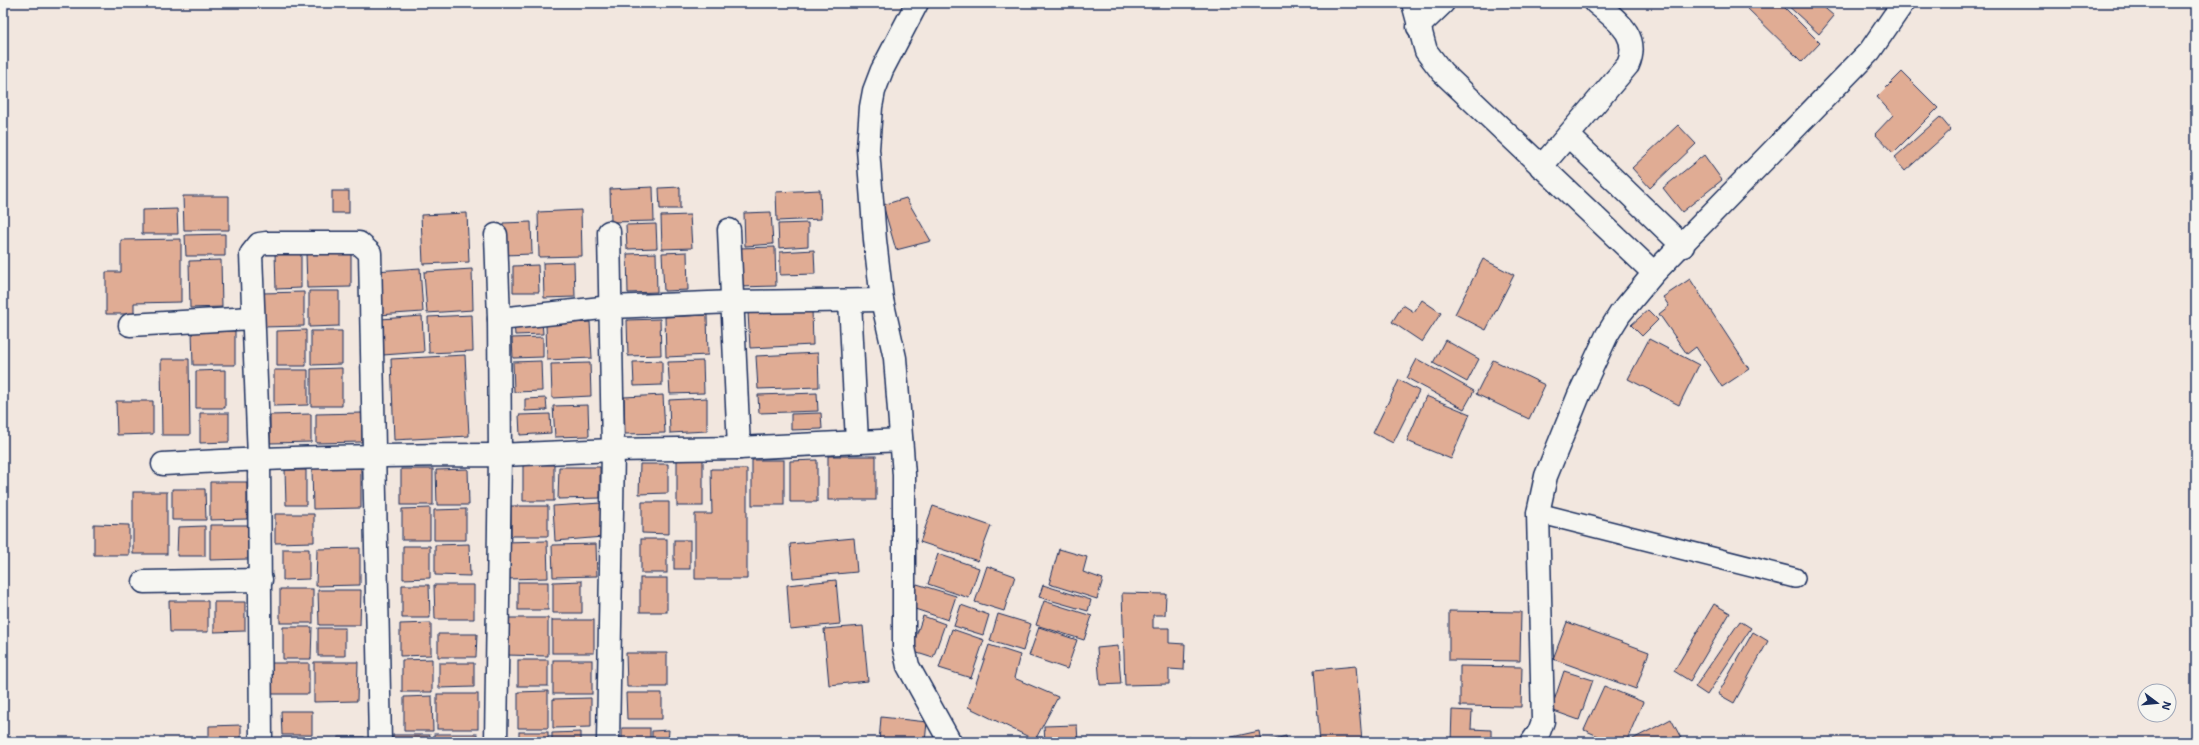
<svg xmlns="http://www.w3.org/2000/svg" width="2199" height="745" viewBox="0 0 2199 745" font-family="'Shantell Sans',sans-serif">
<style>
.building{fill:#e0ac94;stroke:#1b2f5e}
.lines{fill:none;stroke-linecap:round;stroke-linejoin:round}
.lane-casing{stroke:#1b2f5e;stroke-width:22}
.street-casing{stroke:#1b2f5e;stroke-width:25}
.lane{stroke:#f6f6f2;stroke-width:19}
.street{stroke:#f6f6f2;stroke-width:22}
</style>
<rect width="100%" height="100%" fill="#f2e7df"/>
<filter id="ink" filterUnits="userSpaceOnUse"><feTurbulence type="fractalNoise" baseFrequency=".025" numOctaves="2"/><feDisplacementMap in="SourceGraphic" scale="8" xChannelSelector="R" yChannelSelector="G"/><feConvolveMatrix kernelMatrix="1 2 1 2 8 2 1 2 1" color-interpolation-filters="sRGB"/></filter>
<g filter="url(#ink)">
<g class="building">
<path d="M1742,3H1780L1820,43L1802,62Z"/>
<path d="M1785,3H1819L1834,16L1819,34Z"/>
<path d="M1902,72L1938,108L1893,153L1875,134L1893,115L1877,97Z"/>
<path d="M1940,117L1951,130L1905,171L1894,158Z"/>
<path d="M1678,125L1696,144L1650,188L1632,168Z"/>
<path d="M1704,155L1722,180L1682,212L1663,188Z"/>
<path d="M653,187L654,221L611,222L610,189Z"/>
<path d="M680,187V209H660L659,188Z"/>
<path d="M820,190L821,219L777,221L776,192Z"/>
<rect x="332" y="191" width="17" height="22"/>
<path d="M183,196H229V230H184Z"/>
<path d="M906,198L931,241L896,250L883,205Z"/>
<path d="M177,209L178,234H142V210Z"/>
<path d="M581,210L582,256L539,257L538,212Z"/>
<path d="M771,212L773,244L745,246L744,213Z"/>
<path d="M467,213L469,262L423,264L421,215Z"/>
<path d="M690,215L692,248L662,249L661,216Z"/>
<path d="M531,222L532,254L504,255L503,223Z"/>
<path d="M808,223V246L779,248L778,224Z"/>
<path d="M656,224L657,248L627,249L626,225Z"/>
<path d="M225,234V256H186L185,235Z"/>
<path d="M181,239V302L134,303V314H106V272H121V240Z"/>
<path d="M775,247L776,286L739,287L738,248Z"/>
<path d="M814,250L815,274L780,275V252Z"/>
<path d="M351,252V287L307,288L306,253Z"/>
<path d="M687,252L688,290L664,291L662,253Z"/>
<path d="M275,253H301V288L276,289Z"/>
<path d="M656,253L657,292L628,293L627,254Z"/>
<path d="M1483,259L1514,275L1486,330L1455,314Z"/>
<path d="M221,260L222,307L190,308L189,261Z"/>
<path d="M574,262L575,297L544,298L543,263Z"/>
<path d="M538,265L539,292H513V266Z"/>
<path d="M420,268L423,312L378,315L375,271Z"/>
<path d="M472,269L473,310L427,313L424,272Z"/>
<path d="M1690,279L1749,369L1722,387L1696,347L1687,354L1659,314L1669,306L1663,297Z"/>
<path d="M309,291H339V326L309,327Z"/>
<path d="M304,292V326L262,327V293Z"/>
<path d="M1422,300L1441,313L1422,342L1392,322L1403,305L1414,312Z"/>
<path d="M812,309L813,345L750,348L748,312Z"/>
<path d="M1648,310L1658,320L1642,336L1631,325Z"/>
<path d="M472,315L473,351L429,353L428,317Z"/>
<path d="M707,315L708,355L666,357L665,317Z"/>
<path d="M422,316L424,352L383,355L381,319Z"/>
<path d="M660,319L661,355L628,356L627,320Z"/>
<path d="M542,321L543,334L515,335L514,322Z"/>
<path d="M590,322L592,358L547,360L546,324Z"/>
<path d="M306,330V366H277V331Z"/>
<path d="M192,331H235V365H193Z"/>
<path d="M311,331H342V364L311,365Z"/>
<path d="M543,337V357L513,358L512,338Z"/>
<path d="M1649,339L1699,365L1679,405L1628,379Z"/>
<path d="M1445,340L1479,359L1467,382L1433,363Z"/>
<path d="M818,353L819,387L758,389L756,356Z"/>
<path d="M465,355L469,436L394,440L391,359Z"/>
<path d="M161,359H189L190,435H162Z"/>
<path d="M1417,359L1474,391L1464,409L1407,378Z"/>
<path d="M1493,360L1545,385L1529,419L1476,394Z"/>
<path d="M541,361L542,391L514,392L513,362Z"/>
<path d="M662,361V385L634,386L633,362Z"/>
<path d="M703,361L704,393L670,394L668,362Z"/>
<path d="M590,363L591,396L552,398L551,364Z"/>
<path d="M342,368V406H311V369Z"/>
<path d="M225,370V408H196V371Z"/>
<path d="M274,370H308V405L274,406Z"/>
<path d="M1399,380L1419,391L1393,443L1373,433Z"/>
<path d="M817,393L818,411L759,413L758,395Z"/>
<path d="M663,395L665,433L625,434L624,397Z"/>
<path d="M1426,396L1470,414L1451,459L1407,441Z"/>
<path d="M546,398L547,410L525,411V399Z"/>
<path d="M707,398V431L670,433L669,400Z"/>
<path d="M116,401H153V434L117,435Z"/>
<path d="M588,405L589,436L555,437L553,406Z"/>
<path d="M200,413H229V442L200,443Z"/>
<path d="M362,413V442L316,443V414Z"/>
<path d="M821,413L822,429L791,430V414Z"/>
<path d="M311,414V442L270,443V415Z"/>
<path d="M550,414L551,433L520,435L519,415Z"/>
<rect x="828" y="456" width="48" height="44"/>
<rect x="677" y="460" width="26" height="46"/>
<rect x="752" y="460" width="32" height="45"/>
<path d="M817,460V502H790V461Z"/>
<path d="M523,464L554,465V501H523Z"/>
<path d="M640,464H668V493L639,494Z"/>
<path d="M559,467H600V498L558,499Z"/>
<path d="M312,468H361V508L313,509Z"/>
<rect x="401" y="469" width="32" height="36"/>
<path d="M468,469L469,505H437L436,470Z"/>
<path d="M711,469H747V579H695V514H712Z"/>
<path d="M285,470H306V505H286Z"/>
<path d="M210,482H247V519L210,520Z"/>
<path d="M172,489H205L206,520H172Z"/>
<rect x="133" y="492" width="34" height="62"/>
<path d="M642,502H669V534L642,533Z"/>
<path d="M601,503L603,537L555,541L553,506Z"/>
<rect x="511" y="506" width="37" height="30"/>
<path d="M933,506L991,526L978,561L920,542Z"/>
<path d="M430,508V540H402V509Z"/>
<path d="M466,509V540H434V510Z"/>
<path d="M275,514H314V542L275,543Z"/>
<path d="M94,524L129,525V555H94Z"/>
<path d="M210,525H248V559L210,560Z"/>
<path d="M205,526V556H177L178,527Z"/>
<path d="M854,538L857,572L793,578L790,544Z"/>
<rect x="641" y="539" width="26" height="34"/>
<rect x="674" y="540" width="16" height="29"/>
<path d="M547,541L548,578L505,579L504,542Z"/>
<path d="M469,544L470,576L435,575V545Z"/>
<path d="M596,544L597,576L553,577L552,545Z"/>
<path d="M403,546H430V578L403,579Z"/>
<path d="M360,548V585L316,586L317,549Z"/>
<path d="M283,549H309V579L283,580Z"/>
<path d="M1059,549L1087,557L1083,572L1103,579L1097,599L1049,584Z"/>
<path d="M938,554L979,568L969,598L928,584Z"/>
<path d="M987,566L1015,576L1004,611L975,602Z"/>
<rect x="640" y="578" width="27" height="34"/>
<path d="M836,580L840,624L790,629L787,585Z"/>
<path d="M582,581V613H553V582Z"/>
<rect x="518" y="582" width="30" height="28"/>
<path d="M917,584L956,596L948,620L909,607Z"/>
<path d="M402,585H429L430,618H402Z"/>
<path d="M434,585H474V619H435Z"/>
<path d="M1043,585L1091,600L1088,611L1039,597Z"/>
<rect x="280" y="589" width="33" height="34"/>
<path d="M318,590H361L360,625H319Z"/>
<path d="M1122,593L1166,594L1165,615H1153V628H1169V643L1185,644L1184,670L1169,669V684L1125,685Z"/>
<path d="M169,601H208V632H170Z"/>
<path d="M1044,601L1092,616L1084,640L1036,625Z"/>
<path d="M214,602H245V631L214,632Z"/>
<path d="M1714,604L1730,613L1690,681L1674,671Z"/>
<path d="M961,605L989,615L983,635L954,626Z"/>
<path d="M1449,611L1521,612L1520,661L1449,660Z"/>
<path d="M998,614L1031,624L1023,651L990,641Z"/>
<path d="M923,616L945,624L933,658L911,651Z"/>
<path d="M506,618H548V656L506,655Z"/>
<rect x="552" y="620" width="42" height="33"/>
<path d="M1740,621L1751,628L1707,695L1695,687Z"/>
<path d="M1567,622L1649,652L1636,689L1553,659Z"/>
<path d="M431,623V655L400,656V624Z"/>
<path d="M863,626L868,681L829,685L824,629Z"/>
<path d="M283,627H312L311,659H283Z"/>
<path d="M1039,627L1077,640L1067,669L1029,656Z"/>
<rect x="318" y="628" width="27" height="28"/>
<path d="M952,629L984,640L971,678L939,668Z"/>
<path d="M1753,632L1768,641L1734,703L1718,694Z"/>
<path d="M438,634H477L476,657H438Z"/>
<path d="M989,645L1020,655L1014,678L1058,697L1035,740L968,707Z"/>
<path d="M1118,646L1121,684L1100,685L1097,648Z"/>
<path d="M626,653H667V687H627Z"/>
<path d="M432,659V692H402V660Z"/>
<rect x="518" y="660" width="30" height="26"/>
<rect x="553" y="660" width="39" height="34"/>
<path d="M314,662H358L357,701L314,702Z"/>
<path d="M270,663H309V694H271Z"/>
<path d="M439,663H474V687L439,688Z"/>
<path d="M1356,666L1362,742H1320L1314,670Z"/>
<path d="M1460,666L1522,667L1521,707L1460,706Z"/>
<path d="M1564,671L1593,680L1579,720L1551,710Z"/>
<path d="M1604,686L1643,702L1626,742H1612L1584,730Z"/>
<path d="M548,691V728H518V692Z"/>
<path d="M626,693H662V719H627Z"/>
<rect x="437" y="694" width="41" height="35"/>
<path d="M432,696L433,731H404V697Z"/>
<path d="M591,698V727L553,728V699Z"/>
<path d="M1452,710L1472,711L1471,729L1491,730V742H1451Z"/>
<path d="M281,711H312V735H282Z"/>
<path d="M881,717L927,722L925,742H879Z"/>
<path d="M1671,719L1683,742H1632L1631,740Z"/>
<path d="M241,725V742H209V726Z"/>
<path d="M1077,725L1078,742H1045L1044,726Z"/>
<rect x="622" y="728" width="28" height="14"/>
<path d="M669,730L668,742H652V731Z"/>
<path d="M1259,731L1261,742H1223V739Z"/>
<rect x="519" y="732" width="29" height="10"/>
<path d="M581,732V742H552V733Z"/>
<rect x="434" y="734" width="43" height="8"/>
<rect x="393" y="735" width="37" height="7"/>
<path d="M1286,736L1287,742H1264Z"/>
<rect x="338" y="737" width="26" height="5"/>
<path d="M1190,737L1191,742H1166Z"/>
<rect x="274" y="739" width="58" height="3"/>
</g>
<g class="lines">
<defs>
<path id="lane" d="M1538,513L1795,578"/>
<g id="street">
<path d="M917,3L882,70L874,91L871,107L868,149L875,240L882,300L895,358L904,475V648L908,666L950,742"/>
<path d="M1413,3L1426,51L1442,72L1654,273"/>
<path d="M1418,27L1443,3"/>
<path d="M1569,136L1683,246"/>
<path d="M1541,167L1628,65C1641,35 1616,20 1596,3"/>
<path d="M729,230L739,448"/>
<path d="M496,235L499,319"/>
<path d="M882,300L733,302L611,307L499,319L500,455L613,450L739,448L901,440"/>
<path d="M850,301L857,442"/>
<path d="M130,325L252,318"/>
<path d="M163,464C276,457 387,455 500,455L496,742"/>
<path d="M144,582L261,580"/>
<path d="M261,742L259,458L251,254L259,244L266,243H359L370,253L380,742"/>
<path d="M608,742L613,450L609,232"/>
<path d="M1532,742L1539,732L1543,721L1538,513L1546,476L1579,395L1607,335L1620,314L1654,273L1870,51L1903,3"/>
</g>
</defs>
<use href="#lane" class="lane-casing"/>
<use href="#street" class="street-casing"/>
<use href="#lane" class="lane"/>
<use href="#street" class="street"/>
</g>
</g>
<rect width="2199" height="745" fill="none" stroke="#f6f6f2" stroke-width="16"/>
<rect x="8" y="8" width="2183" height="729" fill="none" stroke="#1b2f5e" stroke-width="1.5" filter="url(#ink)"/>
<g transform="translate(2157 703) rotate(106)"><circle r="19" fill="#f6f6f2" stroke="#9ea6b7"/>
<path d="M0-3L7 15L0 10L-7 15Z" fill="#1b2f5e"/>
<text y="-6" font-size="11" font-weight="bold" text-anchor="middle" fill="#1b2f5e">N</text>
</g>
</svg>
